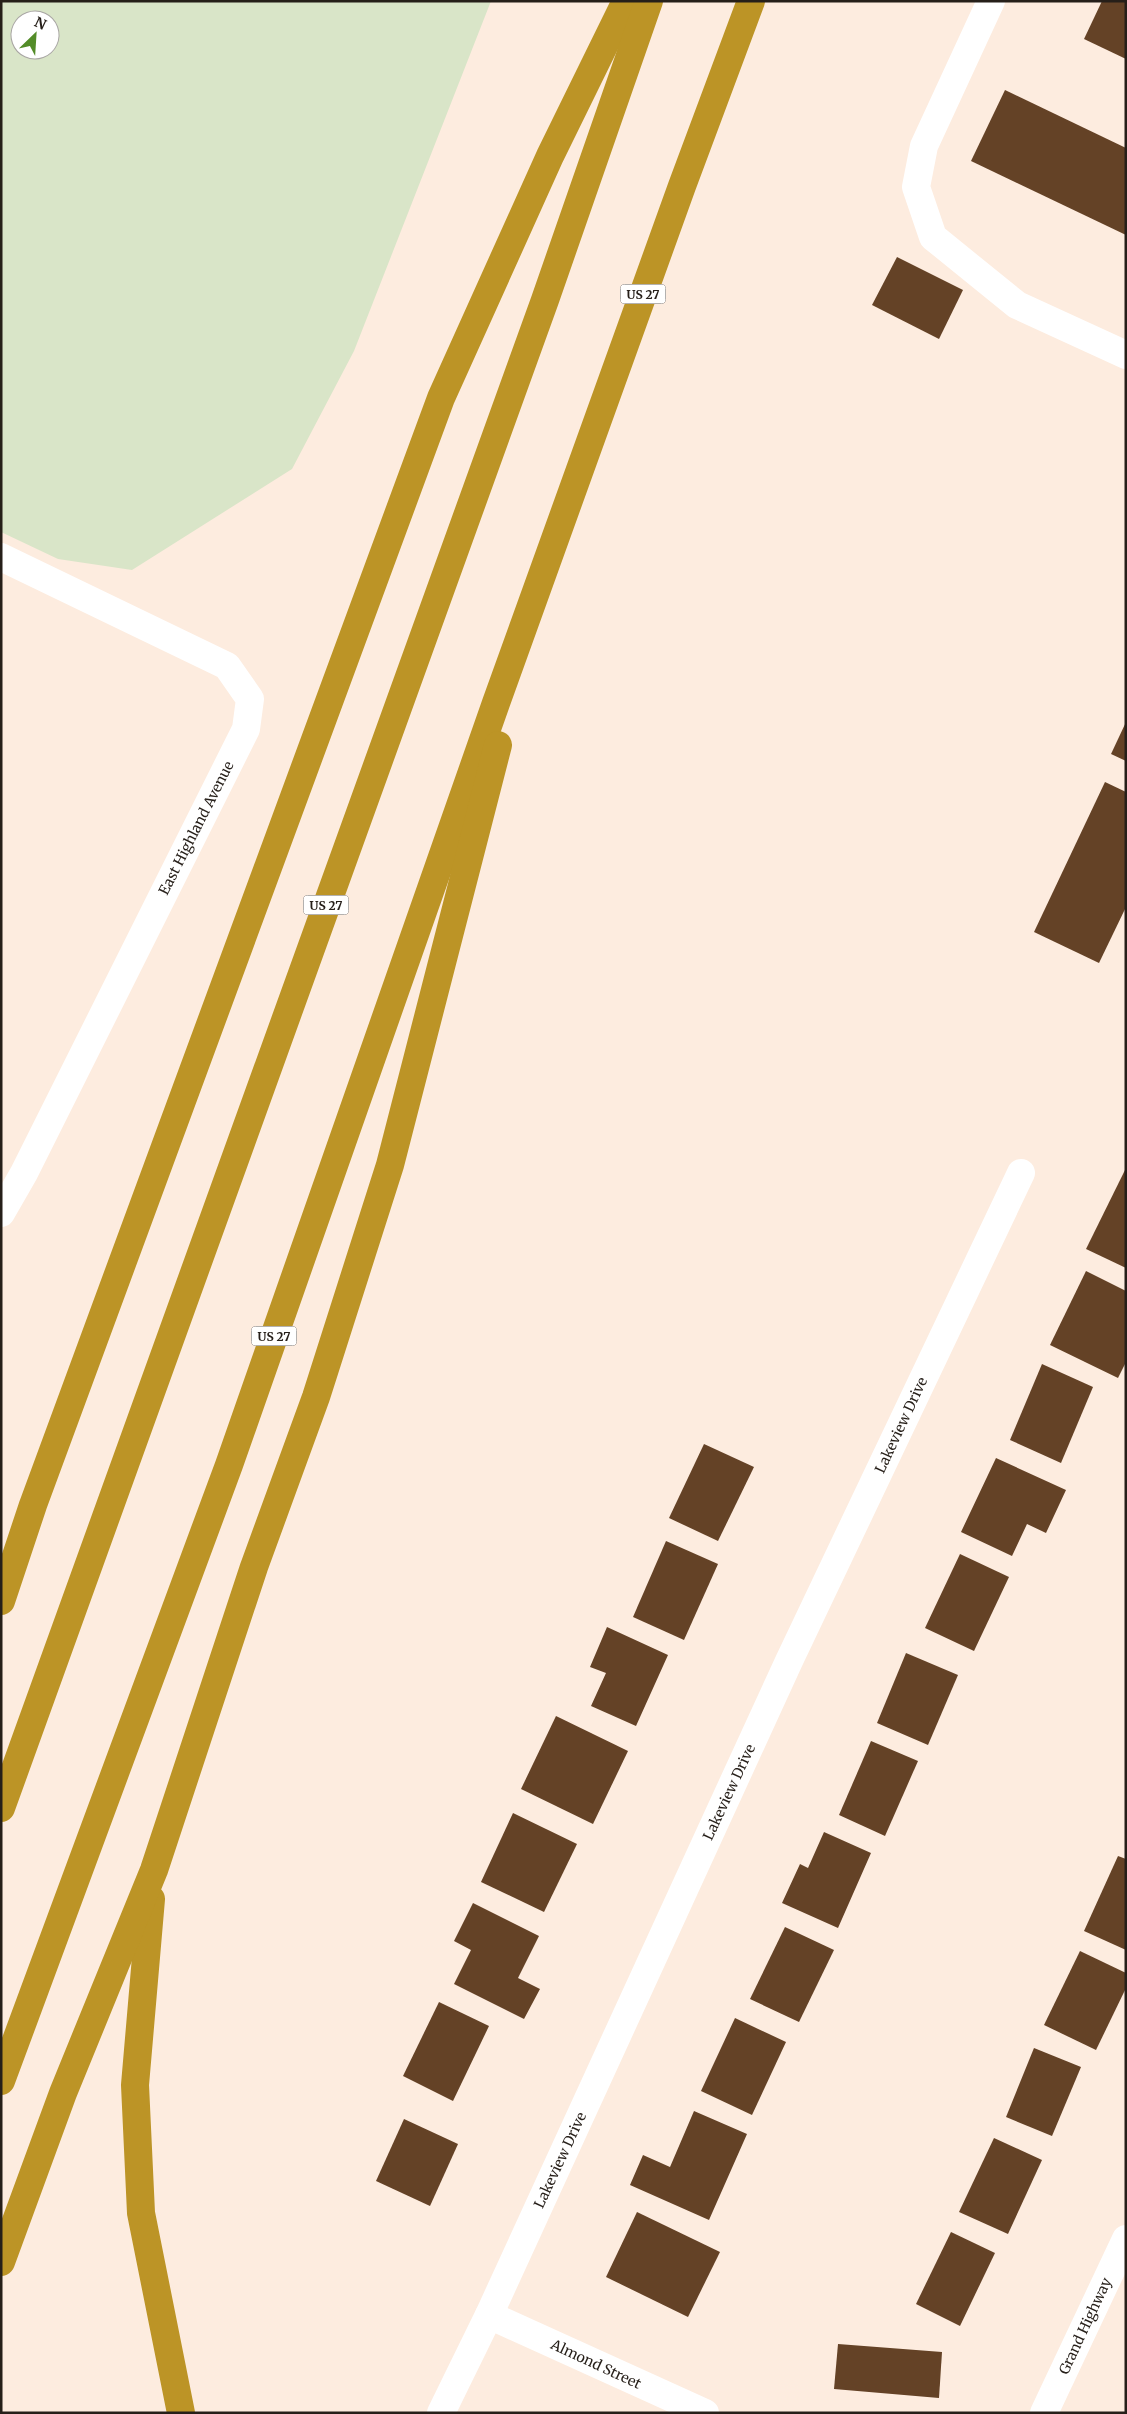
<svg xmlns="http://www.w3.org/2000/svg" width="1127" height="2414" viewBox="0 0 1127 2414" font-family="Merriweather,serif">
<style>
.green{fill:#d9e5c8;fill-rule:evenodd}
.building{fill:#644226}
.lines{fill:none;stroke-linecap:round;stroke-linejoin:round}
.minor{stroke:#fff;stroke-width:28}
.highway{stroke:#bc9426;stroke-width:28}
.labels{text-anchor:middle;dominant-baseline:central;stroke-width:5;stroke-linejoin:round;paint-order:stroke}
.shield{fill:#fff;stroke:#67625e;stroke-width:1}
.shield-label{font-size:12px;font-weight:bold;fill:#261f19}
.street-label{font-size:14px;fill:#261f19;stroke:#fff}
</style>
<rect width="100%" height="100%" fill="#fdecdf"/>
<path class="green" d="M1,1H491L354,351L292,469L132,570L58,559L1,532ZM20,20H50V50H20Z"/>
<g class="building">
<path d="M1102,1H1126V59L1084,39Z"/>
<path d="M1005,90L1126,148V235L971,161Z"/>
<path d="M897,257L963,290L939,339L872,305Z"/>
<path d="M1126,722V761L1111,754Z"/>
<path d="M1105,782L1126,792V907L1099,963L1034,932Z"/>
<path d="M1126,1168V1268L1086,1249Z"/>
<path d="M1086,1271L1126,1291V1362L1118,1378L1050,1345Z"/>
<path d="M1042,1364L1093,1387L1061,1463L1010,1440Z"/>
<path d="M704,1444L754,1467L718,1541L669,1518Z"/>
<path d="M996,1458L1066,1490L1046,1533L1027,1524L1012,1556L961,1532Z"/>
<path d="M666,1541L718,1564L684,1640L633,1617Z"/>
<path d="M960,1554L1009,1577L974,1651L925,1628Z"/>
<path d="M607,1627L668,1655L636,1726L591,1706L606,1673L590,1667Z"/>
<path d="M906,1653L958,1675L928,1745L877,1723Z"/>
<path d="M556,1716L628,1751L593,1824L521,1789Z"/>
<path d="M871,1741L918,1761L885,1836L839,1815Z"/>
<path d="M513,1813L577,1844L544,1912L481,1882Z"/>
<path d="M824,1832L871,1853L838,1928L782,1903L800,1864L808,1868Z"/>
<path d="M1118,1856L1126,1859V1950L1084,1931Z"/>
<path d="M473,1903L539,1936L518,1978L540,1989L524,2019L454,1984L471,1950L454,1941Z"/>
<path d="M785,1927L834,1950L799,2022L750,1999Z"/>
<path d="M1080,1951L1126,1973V1988L1096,2050L1044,2025Z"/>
<path d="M439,2002L489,2026L453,2101L403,2076Z"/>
<path d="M735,2018L786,2042L752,2115L701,2091Z"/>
<path d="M1034,2048L1081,2067L1052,2136L1006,2117Z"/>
<path d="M694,2111L747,2134L709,2220L630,2185L643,2155L670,2167Z"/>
<path d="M404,2119L458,2144L430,2206L376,2181Z"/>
<path d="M994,2138L1042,2160L1008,2234L959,2212Z"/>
<path d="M637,2212L720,2252L688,2317L606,2277Z"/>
<path d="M951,2232L995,2253L960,2326L916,2304Z"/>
<path d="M838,2344L942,2352L939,2398L834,2389Z"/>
</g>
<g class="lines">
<g class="minor">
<path d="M991,1L924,146L916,187L933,237L1017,305L1126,355"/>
<path d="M1,557L227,666L250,699L246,729L24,1173L1,1213"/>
<path d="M489,2315L705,2413"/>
<path d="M441,2413L489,2315L789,1661L1021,1173"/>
<path d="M1044,2413L1126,2239"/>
</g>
<g class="highway">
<path d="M1,1601L33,1505L441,398L550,156L626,1"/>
<path d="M1,1808L545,300L649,1"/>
<path d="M151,1899L135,2085L141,2213L181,2413"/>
<path d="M1,2081L229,1465L496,703L682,186L751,1"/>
<path d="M1,2262L63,2093L154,1870L254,1567L316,1397L390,1165L498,745"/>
</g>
</g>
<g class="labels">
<g class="shield">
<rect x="620.5" y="284.5" width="45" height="19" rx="4"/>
<rect x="303.5" y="895.5" width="45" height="19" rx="4"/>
<rect x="251.5" y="1326.5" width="45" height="19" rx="4"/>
</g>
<g class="shield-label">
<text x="643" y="294">US 27</text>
<text x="326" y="905">US 27</text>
<text x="274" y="1336">US 27</text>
</g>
<g class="street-label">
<text transform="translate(196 828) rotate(-63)">East Highland Avenue</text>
<text transform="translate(901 1425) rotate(-65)">Lakeview Drive</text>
<text transform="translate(729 1792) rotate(-65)">Lakeview Drive</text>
<text transform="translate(560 2160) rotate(-65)">Lakeview Drive</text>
<text transform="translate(1085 2326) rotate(-65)">Grand Highway</text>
<text transform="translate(596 2364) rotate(25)">Almond Street</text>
</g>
</g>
<rect width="1127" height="2414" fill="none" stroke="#261f19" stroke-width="5"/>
<g transform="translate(35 35) rotate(25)"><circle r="24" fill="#ffffff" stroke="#a8a5a3"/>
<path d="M0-4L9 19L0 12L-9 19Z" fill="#538c28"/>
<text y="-8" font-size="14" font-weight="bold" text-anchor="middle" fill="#261f19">N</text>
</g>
</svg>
